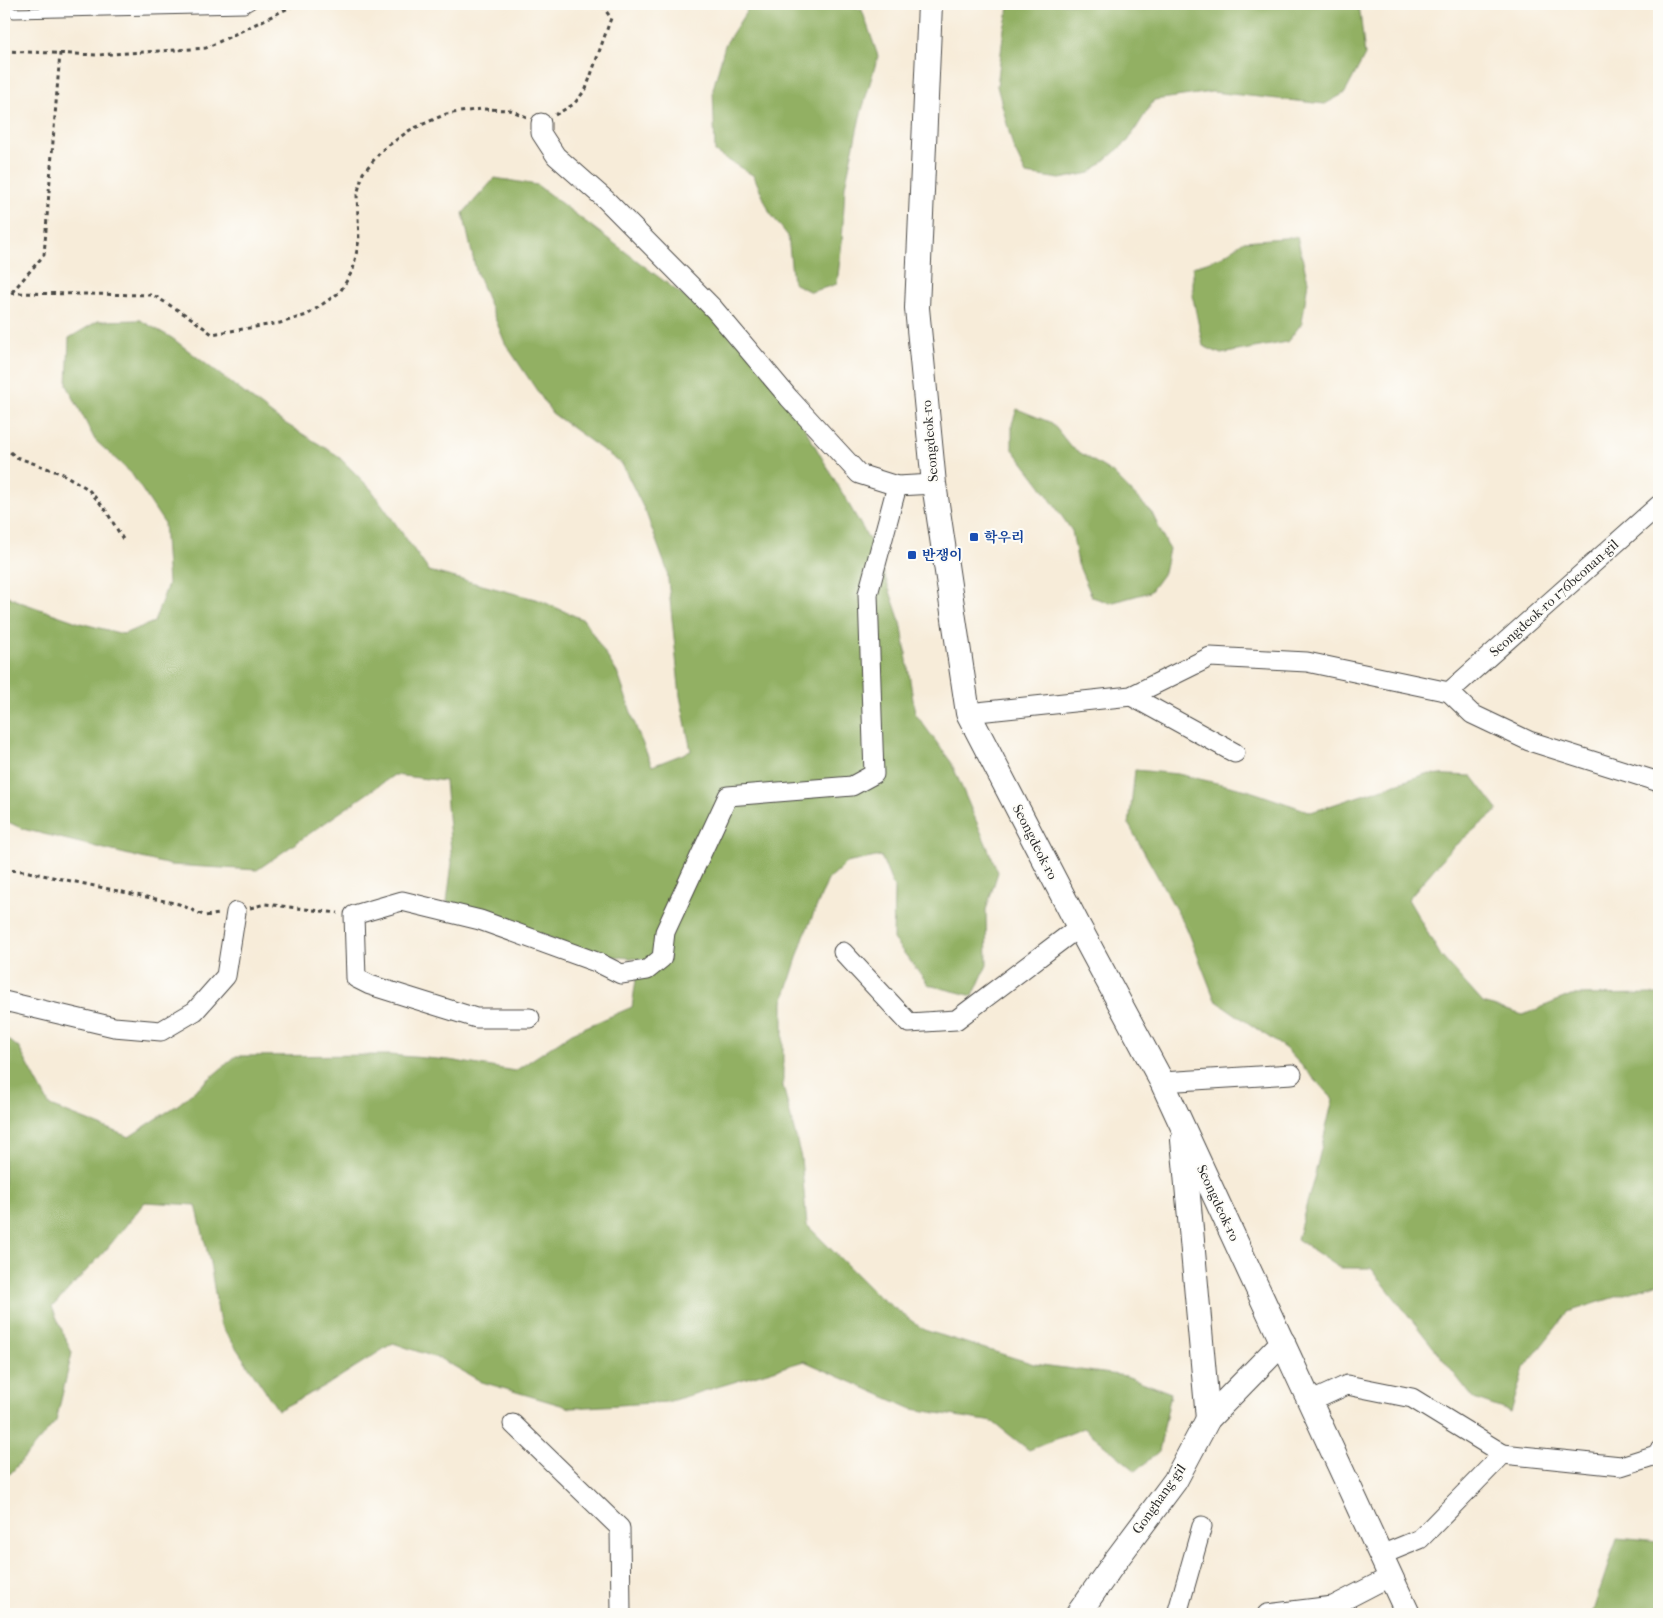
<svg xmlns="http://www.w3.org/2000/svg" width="1663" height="1618" viewBox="0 0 1663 1618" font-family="'IM FELL French Canon','Noto Serif KR',serif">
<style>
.forest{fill:#92b063;stroke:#5e6e47}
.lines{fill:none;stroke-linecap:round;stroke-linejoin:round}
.service-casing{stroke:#4a4845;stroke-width:11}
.minor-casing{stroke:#4a4845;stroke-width:21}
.tertiary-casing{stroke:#4a4845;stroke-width:26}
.path{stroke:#4a4845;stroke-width:3;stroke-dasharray:4 4;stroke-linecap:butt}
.service{stroke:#fff;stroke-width:9}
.minor{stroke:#fff;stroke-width:19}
.tertiary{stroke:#fff;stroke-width:24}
.transit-dot{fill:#1a4fb4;stroke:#fdfcf7;stroke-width:2}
.labels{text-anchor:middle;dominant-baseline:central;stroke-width:4;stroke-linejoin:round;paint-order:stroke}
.street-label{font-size:14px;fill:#2b2b2b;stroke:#fdfcf7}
.transit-label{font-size:14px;font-weight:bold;fill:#164399;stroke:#fdfcf7;text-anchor:start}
</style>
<rect width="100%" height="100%" fill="#fdfcf7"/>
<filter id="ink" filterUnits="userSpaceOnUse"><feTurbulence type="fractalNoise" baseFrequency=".02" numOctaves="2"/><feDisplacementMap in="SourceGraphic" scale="10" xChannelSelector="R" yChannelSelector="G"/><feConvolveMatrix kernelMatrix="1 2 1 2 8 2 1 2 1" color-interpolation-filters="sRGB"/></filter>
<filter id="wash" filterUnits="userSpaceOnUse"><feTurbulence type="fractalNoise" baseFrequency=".0096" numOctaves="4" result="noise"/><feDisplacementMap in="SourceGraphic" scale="20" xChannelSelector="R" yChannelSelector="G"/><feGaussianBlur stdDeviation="1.12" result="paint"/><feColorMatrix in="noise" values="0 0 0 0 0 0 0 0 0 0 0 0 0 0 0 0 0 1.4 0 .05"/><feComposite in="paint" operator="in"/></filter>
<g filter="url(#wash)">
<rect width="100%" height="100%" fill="#f7ecd9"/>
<g class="forest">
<path d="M751,4H847L862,10L878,56L860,117L845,186L842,242L837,284L811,292L793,283L788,236L770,213L754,176L715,152L713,89L725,45Z"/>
<path d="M1010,4H1355L1360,12L1365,55L1345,93L1325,104L1212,92L1154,100L1128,141L1090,173L1060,179L1026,174L1013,147L997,86L1004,28Z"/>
<path d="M495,178L537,185L742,340L800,420L877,553L902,627L915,713L951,762L998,872L986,910L987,965L973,996L929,985L893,939L894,888L881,856L846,863L828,880L804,936L783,1002V1086L801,1158L807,1225L878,1296L924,1330L1034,1364L1126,1376L1171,1393L1159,1451L1136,1471L1084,1428L1029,1450L993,1422L912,1409L804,1361L667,1402L571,1408L482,1382L443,1360L393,1343L327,1385L278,1410L220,1324L210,1263L196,1205L145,1202L105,1251L52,1307L72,1353L56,1421L11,1473L4,1476V1036L19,1048L50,1106L129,1137L179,1104L236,1056L389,1055L449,1060L515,1071L572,1033L632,1007L639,959L588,954L493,914L447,902L452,863L445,781L394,775L257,870L170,865L23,829L4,820V594L20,602L80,623L123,634L154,622L168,584L164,523L131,473L95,440L67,385L69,338L98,321L140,320L172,338L278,419L337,455L371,489L429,571L539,600L584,620L618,674L637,730L652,766L691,751L680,696L667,570L646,513L622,464L552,413L505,343L476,271L463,213Z"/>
<path d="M1297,237L1308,281L1302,323L1287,342L1221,354L1203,346L1193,298V267L1223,256L1244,241Z"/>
<path d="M1017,409L1052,423L1071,447L1113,473L1152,513L1169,549L1164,573L1150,592L1110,603L1092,597L1078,564L1072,531L1041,486L1012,448V424Z"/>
<path d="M1135,770L1178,774L1247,790L1311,812L1426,774L1472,776L1498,810L1452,848L1408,899L1441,956L1483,1003L1523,1015L1571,995L1659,994V1283L1568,1312L1524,1368L1511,1412L1474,1399L1371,1268H1340L1297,1239L1314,1178L1333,1099L1286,1049L1215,1000L1188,931L1129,825Z"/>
<path d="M1617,1538L1659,1542V1614H1592Z"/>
</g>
</g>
<g filter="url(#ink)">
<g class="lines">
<defs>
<path id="service" d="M4,7L14,13L244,8L251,4"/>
<g id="minor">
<path d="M541,123V133L556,156L606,200L714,309L789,398L859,474L897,486L934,484"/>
<path d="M1449,692L1659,505"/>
<path d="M1131,696L1235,753"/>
<path d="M968,713L1131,696L1210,657L1307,662L1449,692L1472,714L1529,741L1659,782"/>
<path d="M843,952L909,1023L956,1020L1079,927"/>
<path d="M4,1001L114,1027L161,1031L195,1011L226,976L236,912"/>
<path d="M530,1018H476L370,985L356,978L354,915L402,901L480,920L599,963L621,974L647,970L662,958L665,932L728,796L852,786L874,774L868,594L897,486"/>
<path d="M1162,1082L1292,1074"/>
<path d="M1310,1402L1347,1385L1412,1398L1503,1454L1420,1539L1381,1555"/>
<path d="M513,1424L620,1528L621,1614"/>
<path d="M1503,1454L1621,1466L1656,1455L1659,1451"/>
<path d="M1177,1614L1202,1526"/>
<path d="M1267,1614L1333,1606L1391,1576"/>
</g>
<g id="tertiary">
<path d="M930,4L917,308L934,484L968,713L1079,927L1162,1082L1408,1614"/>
<path d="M1183,1140L1208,1419"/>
<path d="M1078,1614L1116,1560L1175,1481L1208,1419L1283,1342"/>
</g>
</defs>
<use href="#service" class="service-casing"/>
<use href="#minor" class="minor-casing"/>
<use href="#tertiary" class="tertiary-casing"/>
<g class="path">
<path d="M4,51L98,55L206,48L297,4"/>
<path d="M555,115L574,104L586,89L611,18L601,4"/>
<path d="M12,292L44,255L60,53"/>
<path d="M4,297L12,293L153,295L191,318L212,334L280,323L307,315L340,292L353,270L359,240L357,195L363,173L382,150L410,130L446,114L482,109L510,110L527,117"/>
<path d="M4,447L16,457L63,474L88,489L105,509L124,541"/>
<path d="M4,870L24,871L179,904L205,916L219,914"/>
<path d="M250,908L265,904L338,913"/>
</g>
<use href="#service" class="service"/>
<use href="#minor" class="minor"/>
<use href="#tertiary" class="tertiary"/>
</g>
</g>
<g class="transit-dot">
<rect x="969" y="532" width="10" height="10" rx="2.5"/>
<rect x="907" y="550" width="10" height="10" rx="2.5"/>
</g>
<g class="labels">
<g class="street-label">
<text transform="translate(930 441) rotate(-95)">Seongdeok-ro</text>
<text transform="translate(1554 598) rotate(-42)">Seongdeok-ro 176beonan-gil</text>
<text transform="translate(1035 842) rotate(63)">Seongdeok-ro</text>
<text transform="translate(1218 1203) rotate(65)">Seongdeok-ro</text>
<text transform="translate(1159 1499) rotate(-55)">Gonghang-gil</text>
</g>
<g class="transit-label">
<text x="984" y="537">학우리</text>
<text x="922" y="555">반쟁이</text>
</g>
</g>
<rect width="1663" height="1618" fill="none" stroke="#fdfcf7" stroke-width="20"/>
</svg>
